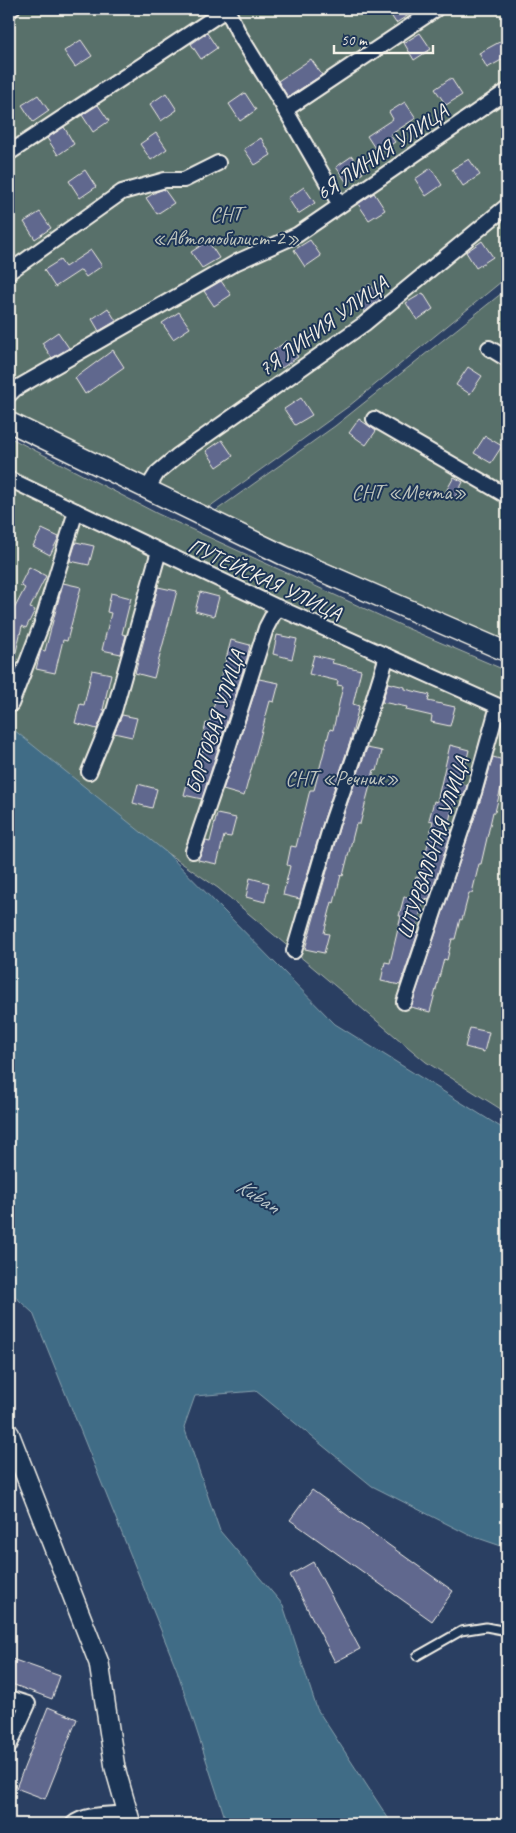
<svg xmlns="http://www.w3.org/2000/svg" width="516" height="1833" viewBox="0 0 516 1833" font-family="Caveat,sans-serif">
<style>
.green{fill:#596f6a;stroke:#a6b0a9}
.water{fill:#406c86;stroke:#88a1ad}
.building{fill:#60678e;stroke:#f4f1e8}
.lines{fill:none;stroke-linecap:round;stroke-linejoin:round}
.lane-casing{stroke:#f4f1e8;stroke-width:11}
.street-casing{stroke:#f4f1e8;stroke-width:18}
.secondary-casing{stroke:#f4f1e8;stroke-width:22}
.lane{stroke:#1d3557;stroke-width:7}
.street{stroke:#1d3557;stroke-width:14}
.secondary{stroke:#1d3557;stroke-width:19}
.labels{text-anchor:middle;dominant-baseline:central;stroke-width:4;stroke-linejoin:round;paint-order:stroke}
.street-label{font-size:21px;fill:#f4f1e8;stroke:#1d3557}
.park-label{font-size:21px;fill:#bec4bc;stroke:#1d3557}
.water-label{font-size:22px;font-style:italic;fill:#b5c2c6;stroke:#1d3557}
</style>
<rect width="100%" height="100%" fill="#2a3f62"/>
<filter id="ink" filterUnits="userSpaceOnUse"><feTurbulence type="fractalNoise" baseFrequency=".02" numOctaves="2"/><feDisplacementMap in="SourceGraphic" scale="10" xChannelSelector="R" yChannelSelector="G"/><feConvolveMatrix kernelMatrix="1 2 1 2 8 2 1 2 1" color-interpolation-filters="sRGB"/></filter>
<g filter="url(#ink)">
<g class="green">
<path d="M9,9H507V277L349,406L209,507L9,415Z"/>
<path d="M507,289V643L214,512L335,426Z"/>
<path d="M9,437L158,514L409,629L507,671V1113L426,1062L218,888L9,745Z"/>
</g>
<path class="water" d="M9,726L167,853L335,1024L507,1131V1548L469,1535L372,1486L256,1391L195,1396L184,1427L220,1531L283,1605L317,1709L392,1824H227L177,1670L33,1313L9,1291Z"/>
<g class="building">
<path d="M387,9H418L396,23Z"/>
<path d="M207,33L217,48L201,59L191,44Z"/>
<path d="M420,33L431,49L414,60L404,43Z"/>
<path d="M507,38V57L487,68L479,53Z"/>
<path d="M81,40L92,56L75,67L64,51Z"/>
<path d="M311,59L322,75L288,97L278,81Z"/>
<path d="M451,78L462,95L446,105L435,89Z"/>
<path d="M166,93L177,110L161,121L150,104Z"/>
<path d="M245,93L256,110L240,121L229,104Z"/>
<path d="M38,95L49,111L33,122L22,105Z"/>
<path d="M405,102L416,118L390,135L395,142L378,153L367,136L393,119L389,112Z"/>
<path d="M98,105L109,121L93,132L82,115Z"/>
<path d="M64,127L74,144L58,155L47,138Z"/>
<path d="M156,133L167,149L151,160L140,144Z"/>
<path d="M261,138L271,155L255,165L244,149Z"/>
<path d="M352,156L363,173L347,183L336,167Z"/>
<path d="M469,159L480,175L463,186L452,169Z"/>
<path d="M431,168L442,185L426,196L415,179Z"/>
<path d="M85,170L96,187L80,198L69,181Z"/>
<path d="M304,187L315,203L298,214L288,198Z"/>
<path d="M164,189L174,203L157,214L146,198L156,192Z"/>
<path d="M374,193L385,210L369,220L358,204Z"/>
<path d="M40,212L51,228L35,239L24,222Z"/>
<path d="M310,240L321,256L305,267L294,250Z"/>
<path d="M208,241L219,258L202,268L191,252Z"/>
<path d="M482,241L493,257L476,268L466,252Z"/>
<path d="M91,250L102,266L86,277L81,270L55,287L44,270L60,260L65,267Z"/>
<path d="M221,281L231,295L214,306L204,291Z"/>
<path d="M370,284L380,299L365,312L354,295Z"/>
<path d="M423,293L433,309L417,320L406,303Z"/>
<path d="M108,308L116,321L99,331L92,319Z"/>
<path d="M179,312L190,328L173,339L162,323Z"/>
<path d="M58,332L69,348L52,358L42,343Z"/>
<path d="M287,341L298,357L282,368L271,352Z"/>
<path d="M113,350L124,367L85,394L75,378Z"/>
<path d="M468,367L482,376L470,394L456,385Z"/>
<path d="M301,398L312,415L295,425L284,409Z"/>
<path d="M359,419L376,431L366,445L349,433Z"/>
<path d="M485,436L502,446L491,463L474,453Z"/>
<path d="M222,440L233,456L217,467L206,451Z"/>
<path d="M454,477L463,482L455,498L445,493Z"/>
<path d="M42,529L59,537L50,555L33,546Z"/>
<path d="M76,542L94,546L89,565L70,561Z"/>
<path d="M29,567L46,576L30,608L35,610L26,628L22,626L13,665H9V619L25,588L20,585Z"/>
<path d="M63,583L81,587L67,641L63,640L55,673L36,669L41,650L45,651Z"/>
<path d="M158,587L177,591L154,678L135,673Z"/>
<path d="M200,592L219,597L214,616L195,611Z"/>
<path d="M111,593L131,598L122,634L126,635L121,654L102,650L111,613L107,612Z"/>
<path d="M277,635L297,639L292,659L273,654Z"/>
<path d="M231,640L250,645L247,658L202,799L184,795L189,776L196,777L205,743L202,742L206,723L209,724Z"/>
<path d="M314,655L333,660L332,663L361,670L353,704L359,706L350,742L324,819L300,899L283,895L290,866L287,865L291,846L296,847L310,790H314L330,729L333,730L343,686L337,685L338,681L309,674Z"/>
<path d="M92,670L111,674L103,710H105L97,729L75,723L80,704L84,705Z"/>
<path d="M259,679L279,683L274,702L270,701L244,796L223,790Z"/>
<path d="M388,683L405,687V689L430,695L428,701L455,707L450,726L431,722L432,716L406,710L407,707L382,702Z"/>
<path d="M122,715L137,718L132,737L114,733Z"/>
<path d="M450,745L469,750L461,784L467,785L466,789L463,796L456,794L447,829L452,830L429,900L424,899L415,932L418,933L400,985L381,981L385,962L390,963L401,916H399L404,897L411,898L416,877L420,878L433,821L429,820L434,801L437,802Z"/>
<path d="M367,748L382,751L377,771L374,770L360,824H356L343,876L341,875L334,903L332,902L324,933L329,934L324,953L305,949L340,825Z"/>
<path d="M493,757L507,761V770L505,780H503L495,812H493L481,864H479L472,893H469L462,920L460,919L455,939H452L447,960L444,959L430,1012L411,1007L482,795Z"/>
<path d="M138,784L157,789L152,808L133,803Z"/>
<path d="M217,814L236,818L231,837L224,836L217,864L198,860L206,841L210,842Z"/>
<path d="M250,878L269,883L265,902L246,897Z"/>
<path d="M470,1028L489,1032L484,1052L465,1047Z"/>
<path d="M312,1490L453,1591L432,1621L290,1520Z"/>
<path d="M313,1562L360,1649L335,1662L290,1575Z"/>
<path d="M9,1658L60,1676L52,1699L9,1683Z"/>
<path d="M48,1707L77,1719L45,1799L16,1788Z"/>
</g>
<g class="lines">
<defs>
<path id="lane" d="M417,1656L461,1631L486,1627L507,1631"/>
<g id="street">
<path d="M227,9L239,34L282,104L340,205"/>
<path d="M9,11L12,9"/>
<path d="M285,110L436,9"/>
<path d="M9,153L227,9"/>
<path d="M9,272L122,192L165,180H184L218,163"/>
<path d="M489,348L507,359"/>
<path d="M9,395L15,389L237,262L297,235L507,91"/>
<path d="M374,419L507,496"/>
<path d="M9,479L277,607L507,710"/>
<path d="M147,489L157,473L177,456L364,324L507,206"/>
<path d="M11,704L41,626L76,511"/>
<path d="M89,772L114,711L159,551"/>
<path d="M193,851L228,748L266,628L277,607"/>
<path d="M294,951L332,822L369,714L387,656"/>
<path d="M404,1002L474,792L498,706"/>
<path d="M9,1698L28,1704L9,1746"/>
<path d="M73,1824C86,1813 113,1815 130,1813"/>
</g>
<g id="secondary">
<path d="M9,422L283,555L507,652"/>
<path d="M9,1433L99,1663L115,1768L131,1824"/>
</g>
</defs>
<use href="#lane" class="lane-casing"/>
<use href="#street" class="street-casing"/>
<use href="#secondary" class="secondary-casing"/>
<use href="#lane" class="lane"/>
<use href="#street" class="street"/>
<use href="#secondary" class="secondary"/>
</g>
</g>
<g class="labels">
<g class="street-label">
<text transform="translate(382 152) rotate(-34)">6Я ЛИНИЯ УЛИЦА</text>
<text transform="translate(323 326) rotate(-36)">7Я ЛИНИЯ УЛИЦА</text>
<text transform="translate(265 579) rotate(25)">ПУТЕЙСКАЯ УЛИЦА</text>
<text transform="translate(215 722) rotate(-72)">БОРТОВАЯ УЛИЦА</text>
<text transform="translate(433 848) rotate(-72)">ШТУРВАЛЬНАЯ УЛИЦА</text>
</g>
<g class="park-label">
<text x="226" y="214">СНТ<tspan x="226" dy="24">«Автомобилист-2»</tspan></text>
<text x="409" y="492">СНТ «Мечта»</text>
<text x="342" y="778">СНТ «Речник»</text>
</g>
<g class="water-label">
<text transform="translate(258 1196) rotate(32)">Kuban</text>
</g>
</g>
<rect width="516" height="1833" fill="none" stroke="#1d3557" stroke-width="30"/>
<rect x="15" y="15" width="486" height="1803" fill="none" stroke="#f4f1e8" stroke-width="2" filter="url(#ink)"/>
<path d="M334 45v8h99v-8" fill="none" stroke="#f4f1e8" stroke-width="2.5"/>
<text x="341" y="45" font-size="15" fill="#f4f1e8" stroke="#1d3557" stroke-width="4" paint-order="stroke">50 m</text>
</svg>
